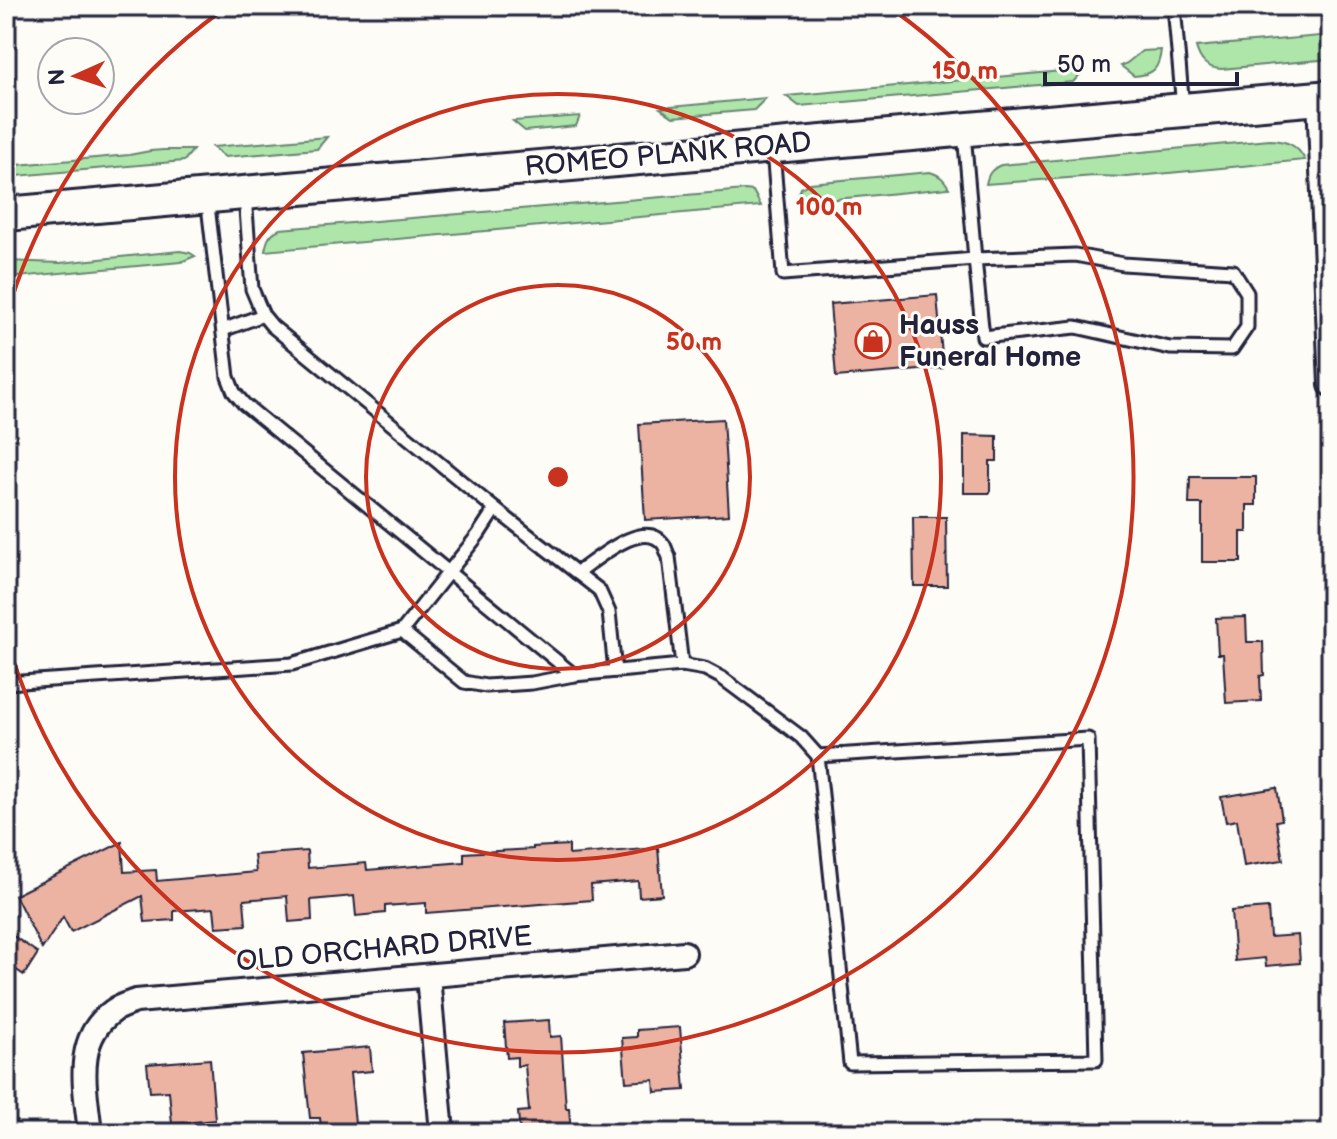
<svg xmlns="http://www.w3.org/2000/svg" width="1337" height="1139" viewBox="0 0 1337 1139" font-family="'Balsamiq Sans',sans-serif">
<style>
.green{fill:#aee6aa;stroke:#688472;stroke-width:2}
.building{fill:#ecb3a3;stroke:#22223b;stroke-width:2}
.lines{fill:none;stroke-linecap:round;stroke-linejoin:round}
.service-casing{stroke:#22223b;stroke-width:17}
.minor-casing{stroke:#22223b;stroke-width:28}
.secondary-casing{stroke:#22223b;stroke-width:38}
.service{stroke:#fdfcf7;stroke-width:11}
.minor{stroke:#fdfcf7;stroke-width:22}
.secondary{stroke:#fdfcf7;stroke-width:32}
.ring{fill:none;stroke:#c8321e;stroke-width:4}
.labels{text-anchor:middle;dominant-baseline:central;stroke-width:6;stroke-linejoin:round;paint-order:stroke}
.street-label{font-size:28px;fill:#22223b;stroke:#fdfcf7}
.poi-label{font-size:28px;font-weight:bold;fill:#22223b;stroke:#fdfcf7;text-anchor:start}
.centre{fill:#c8321e;stroke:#fdfcf7;stroke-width:4}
.ring-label{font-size:24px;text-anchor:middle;font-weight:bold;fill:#c8321e;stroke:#fdfcf7;stroke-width:6;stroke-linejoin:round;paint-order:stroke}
</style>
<rect width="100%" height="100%" fill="#fdfcf7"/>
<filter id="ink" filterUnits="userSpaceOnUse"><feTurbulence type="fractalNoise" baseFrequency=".0125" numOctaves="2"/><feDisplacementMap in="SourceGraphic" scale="16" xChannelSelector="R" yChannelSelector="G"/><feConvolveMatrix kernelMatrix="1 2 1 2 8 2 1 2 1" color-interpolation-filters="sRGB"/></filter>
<g filter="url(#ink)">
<g class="green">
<path d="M1331,35V59L1221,69C1206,68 1200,61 1196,47Z"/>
<path d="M1161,50C1159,69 1153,75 1134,76L1121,66L1127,63L1142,51Z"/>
<path d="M1085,69L1073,82L799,106L786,96Z"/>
<path d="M766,98L754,110L673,117L660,108Z"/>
<path d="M580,116L576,126L525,131L513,121Z"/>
<path d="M327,137L317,149L225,157L212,147Z"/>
<path d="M1270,140C1286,141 1297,144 1305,160L1127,177L1095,176L986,184C988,174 991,169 1001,165Z"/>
<path d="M164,150H193L184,161L6,177V166L129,155L150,151Z"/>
<path d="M930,172C940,175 944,179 949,188L795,203L801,188L810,183Z"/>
<path d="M745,190L753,191L761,206L265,251C267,239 270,233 280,229Z"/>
<path d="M180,251L190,253L195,256L181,262L6,278V261L60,263Z"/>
</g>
<g class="building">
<path d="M937,295L943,368L836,377L830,304Z"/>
<path d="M723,419L729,515L645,520L639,424Z"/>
<path d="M964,435L997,436V461H990V493H964Z"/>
<path d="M1190,477H1256V505H1247V532H1241V562H1202V504H1189Z"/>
<path d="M913,517H946L947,586H914Z"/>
<path d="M1246,617L1247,642H1263L1264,675L1260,676L1261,701L1226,703L1223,654H1218L1216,618Z"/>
<path d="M1277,788L1282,820L1276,821L1283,860L1244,866L1237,820L1226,822L1221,797Z"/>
<path d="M122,842L124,872L156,870L157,881L256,872L254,855L307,851L308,868L366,863L367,870L464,862V853L533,849V847L569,845V855L658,848L662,895L639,897L638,881L591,885L592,900L426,913V903L385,906V913L356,916L354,896L311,900L312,920L289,922L287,896L244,900L246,925L216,927L214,908L174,911V920L145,922L142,896L71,932L63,917L42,949L15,895Z"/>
<path d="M1268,908L1270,937L1298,935L1300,963L1266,966L1265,958L1235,961L1231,911Z"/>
<path d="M6,931L38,953L24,975L6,963Z"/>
<path d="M549,1020L550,1037L561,1036L566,1108H569L571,1133H520L518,1112L529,1111L525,1065L517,1066V1057L507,1058L504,1023Z"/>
<path d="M680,1027L685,1090L655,1092L654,1080L626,1082L622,1038L637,1037V1030Z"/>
<path d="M370,1047L372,1071L350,1073L356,1133H322L320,1118H310L303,1053Z"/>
<path d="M210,1059L215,1120L172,1124L169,1091L150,1092L147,1064Z"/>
</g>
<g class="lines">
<defs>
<g id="service">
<path d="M1174,6L1183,108"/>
<path d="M773,150L783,274L975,259L964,133"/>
<path d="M245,196L252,289L263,315L272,326L495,509L599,590L609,612L615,671"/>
<path d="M207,197L228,377L234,392L244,404L574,675"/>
<path d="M1075,255L1123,264L1233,271L1247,293V327L1232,349L1170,348L1076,327L983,337L975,259Z"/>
<path d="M223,330L263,315"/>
<path d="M495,509L478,535L402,631L464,682L486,686L532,683L574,675L682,665L705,669L722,678L801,737L818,756L850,1063L1096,1060L1088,739L818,756"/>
<path d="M577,573C596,560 645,516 664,545C666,549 667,553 669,557L682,665"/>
<path d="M6,683L292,664L402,631"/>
</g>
<g id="minor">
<path d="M1319,98L1331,385"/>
<path d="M428,976L442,1133"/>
<path d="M90,1133C86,1090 72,1040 113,1011C119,1006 128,1004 136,1001L684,953"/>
</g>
<path id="secondary" d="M6,214L1331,97"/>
</defs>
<use href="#service" class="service-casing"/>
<use href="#minor" class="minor-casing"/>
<use href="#secondary" class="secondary-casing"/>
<use href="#service" class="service"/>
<use href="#minor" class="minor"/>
<use href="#secondary" class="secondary"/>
</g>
</g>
<g class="ring">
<circle cx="558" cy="477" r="192"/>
<circle cx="558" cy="477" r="383"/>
<path d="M7 314A575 575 0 0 1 224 9M892 9A575 575 0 1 1 7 640"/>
</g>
<defs>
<symbol id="shop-ring" viewBox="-11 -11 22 22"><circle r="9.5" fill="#fdfcf7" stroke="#c8321e" stroke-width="1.5"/><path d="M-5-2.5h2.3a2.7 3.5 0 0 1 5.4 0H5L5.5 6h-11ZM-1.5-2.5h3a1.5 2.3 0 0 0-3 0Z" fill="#c8321e"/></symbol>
</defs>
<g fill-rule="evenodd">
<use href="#shop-ring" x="853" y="321" width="40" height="40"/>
</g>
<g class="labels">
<g class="street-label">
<text transform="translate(668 155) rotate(-5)">ROMEO PLANK ROAD</text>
<text transform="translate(384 949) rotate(-5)">OLD ORCHARD DRIVE</text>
</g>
<g class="poi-label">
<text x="899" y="325">Hauss<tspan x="899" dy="32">Funeral Home</tspan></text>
</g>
</g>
<circle cx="558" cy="477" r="12" class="centre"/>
<g class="ring-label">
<text x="965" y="79">150 m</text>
<text x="829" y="215">100 m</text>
<text x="694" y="350">50 m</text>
</g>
<rect width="1337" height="1139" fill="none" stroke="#fdfcf7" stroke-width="32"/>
<rect x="16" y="16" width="1305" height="1107" fill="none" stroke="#22223b" stroke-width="3" filter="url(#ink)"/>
<g transform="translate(76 76) rotate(267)"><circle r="38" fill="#fdfcf7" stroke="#a5a5ac" stroke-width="2"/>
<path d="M0-6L14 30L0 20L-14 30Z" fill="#c8321e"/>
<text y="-12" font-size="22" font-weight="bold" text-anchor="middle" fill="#22223b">N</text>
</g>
<path d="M1045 72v12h192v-12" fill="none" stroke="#22223b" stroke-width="4"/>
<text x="1057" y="72" font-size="24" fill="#22223b" stroke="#fdfcf7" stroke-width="6" paint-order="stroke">50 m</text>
</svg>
